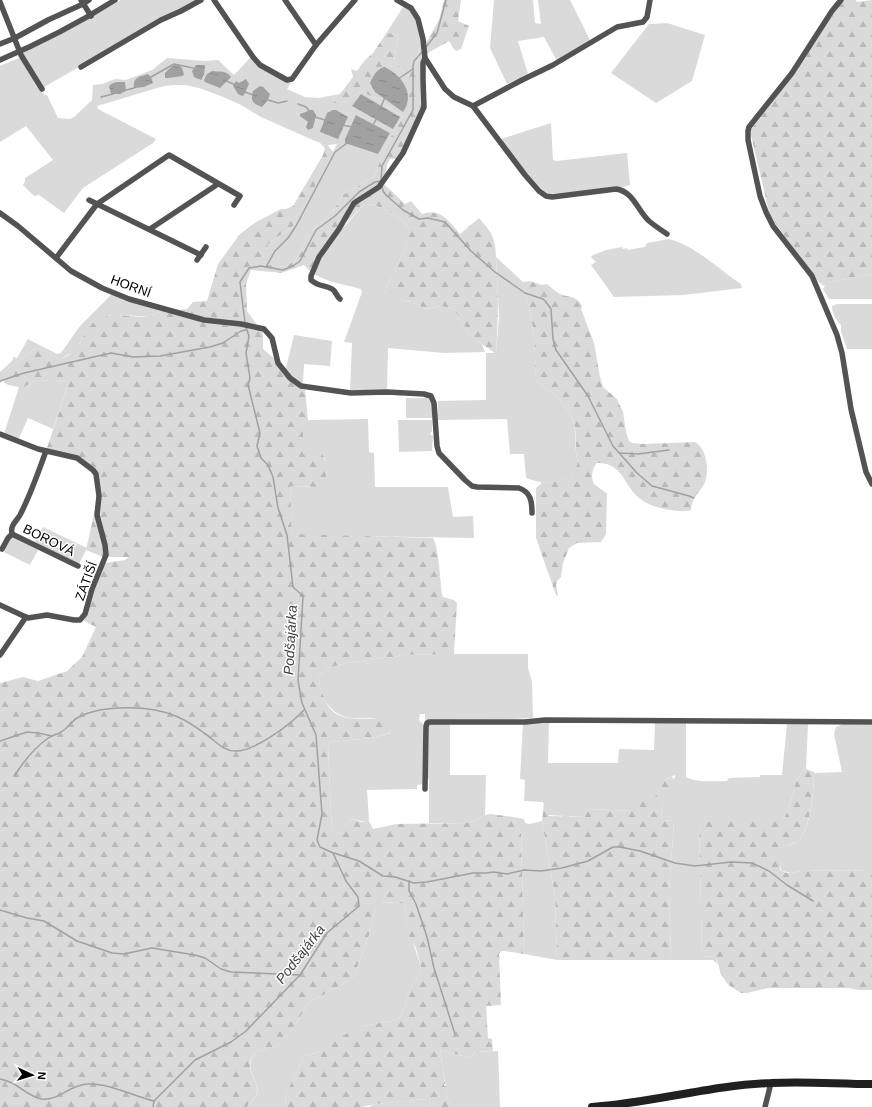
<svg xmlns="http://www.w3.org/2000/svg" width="872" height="1107" viewBox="0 0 872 1107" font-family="Helvetica,sans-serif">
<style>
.green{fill:#dadada;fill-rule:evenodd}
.forest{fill:url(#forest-firs)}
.water{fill:url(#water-ripples)}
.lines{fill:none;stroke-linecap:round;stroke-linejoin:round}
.stream{stroke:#a1a1a1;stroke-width:1.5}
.minor{stroke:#535353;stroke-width:5.5}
.secondary{stroke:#202020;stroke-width:8}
.labels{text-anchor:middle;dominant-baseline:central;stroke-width:3;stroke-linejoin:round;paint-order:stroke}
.street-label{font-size:13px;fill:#000;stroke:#fff}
.water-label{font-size:14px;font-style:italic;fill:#424242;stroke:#fff}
</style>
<defs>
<pattern id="forest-firs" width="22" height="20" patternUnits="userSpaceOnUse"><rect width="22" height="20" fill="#dadada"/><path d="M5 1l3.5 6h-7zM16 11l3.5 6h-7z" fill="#b9b9b9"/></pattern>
<pattern id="water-ripples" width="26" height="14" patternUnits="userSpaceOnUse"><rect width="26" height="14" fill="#a1a1a1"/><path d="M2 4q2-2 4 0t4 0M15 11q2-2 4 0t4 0" fill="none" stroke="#898989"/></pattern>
</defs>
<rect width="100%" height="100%" fill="#fff"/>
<g class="green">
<path d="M121,0H197L44,87L23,54V52L74,27Z"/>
<path d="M494,0H533L535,23L541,24L538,0H570L590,40L557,61L544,37L518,41L528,74L507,84L490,48Z"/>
<path d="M405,4L416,17L422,42L409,77L394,61L398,36L387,32Z"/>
<path d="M667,23L705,35L692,81L656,103L611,73L649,24Z"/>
<path d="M21,57L40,90L45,95H47L58,118L70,119L74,117L92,100L93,85L102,84L115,79L126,80L152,70L167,58L205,61L218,60L234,75L251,57L265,69L291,83L287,89L305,97L315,103H341L362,91L403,116C391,135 381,154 375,176L343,195L333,211L310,233L295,261L284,267L261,264L268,244L294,225L337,144L328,145L315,141L261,117L241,105L221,96L199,88L185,85H174L164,86L97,106L98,109L156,139L153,143L83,188L64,213L39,195L34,196L23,185L25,181V178L53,160L26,126L0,142V66ZM361,94L399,117L393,128L353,106ZM356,115L390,133L378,154ZM348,117L338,138L320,132Z"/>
<path d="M551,123L553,160L556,161L627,153L630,185L618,188L551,194C539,193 508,150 501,139Z"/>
<path d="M372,204L388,211L403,221L409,229V240L395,269L396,271L386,287L389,291L403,301L413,302L426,309L440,306L453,308L471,336L482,344L485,352L444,353L388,348L387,390L350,391L352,343L344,342L362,292L361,289C345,285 328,282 314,274L321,258L341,230L363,206Z"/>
<path d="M669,239C695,245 719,270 741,284L742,288L683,295L614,297L591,265L596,262L591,257L593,255L606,250L622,247L623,249L627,248L628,250L645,247L647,243Z"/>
<path d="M496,257L523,282L530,281L524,290C534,319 536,349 535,380C548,390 562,399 570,414C577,427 575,440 576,453C577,458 578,461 577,466C569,486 542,485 526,478L524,454H510L507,419L437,420L438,401L486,400V353H496L499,318Z"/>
<path d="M872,274V299H829L823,289L827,283Z"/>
<path d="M112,294L161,311L150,317L123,315L105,316L86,332L75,351L60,359L39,348H36L5,371L0,372L11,362L14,357L17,358L28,339L57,354L61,353L80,326Z"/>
<path d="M837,304H872V349H847L841,332V325C836,321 832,313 832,306Z"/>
<path d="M294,335L332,341L330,366L304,364L303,384L300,383L286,368Z"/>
<path d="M36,380L69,382L53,429L28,418L18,440L4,434L19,387H24Z"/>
<path d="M429,396L432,403V418H406V398H423Z"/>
<path d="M368,419L369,452L374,453L375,487H448L453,517L473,516L474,538L292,535L290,486L320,487L327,474L325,458L303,454V421L308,420Z"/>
<path d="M432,420V431L430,434L433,436L432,451L399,452L398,420Z"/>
<path d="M43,527L87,548L79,564L35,542Z"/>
<path d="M13,537L38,550L30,565L4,552L9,538Z"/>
<path d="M441,654H528V668L532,682L533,718L510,719L425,720V714H420L419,720L423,724H425L423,784L417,785V789L367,790L369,820L367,822L352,819L348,822L343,833L335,834L332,830L331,815L328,744L330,742L372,738L390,733L391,725C386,723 379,718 374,718C367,717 359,719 352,718C330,716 319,696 319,676L327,668L351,662L394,657L402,655Z"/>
<path d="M450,723V775H486L485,815L469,823H429V779H426L427,729L429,724Z"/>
<path d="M523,723H549L548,763H618L619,749L654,750L655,723H686V777C697,783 715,781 727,781L729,778L760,777V775H782L787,724H808L806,769C792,779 794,798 787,812C786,816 783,819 780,823L697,822H699L702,956L716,957L717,964L713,960H671L669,891L674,821L661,820L662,804L671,780L675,778V775L668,778L664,781L656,796L635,811L589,809L584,817L548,815L543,802L524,801L525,780L520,779Z"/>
<path d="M843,724L872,725V870L800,871L792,873L782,871C779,866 780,855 783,850C786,844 794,845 799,840C810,830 815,789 813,774L816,773L842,772L834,734L836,727Z"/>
<path d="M513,817L524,819L525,823L529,824L542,821L555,897L557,960L524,954L521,833Z"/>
<path d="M379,902L401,903L405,906L407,924L421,967L416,980L412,985L401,1016L397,1020L363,1026L328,1046L325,1050L305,1056L286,1093L285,1107H247C250,1102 255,1099 257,1094C261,1082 241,1068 256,1052L278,1045L293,1028L310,1001L323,995L350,980L354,976L370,932L376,905Z"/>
<path d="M440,1050L470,1058L476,1052L498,1051L500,1107H449Z"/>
<path d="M427,1099H429L432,1107H370V1106L375,1104Z"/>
</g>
<g class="forest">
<path d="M444,0H461L458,21L469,26L461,49L456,51L453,48L449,41L428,53L425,58V108L397,159H390C385,167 387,175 384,184L405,204L411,201L422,214C441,208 449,221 460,234L479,218C484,224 491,231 493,238C496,246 496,255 496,263C499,294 498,323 496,354L471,336L453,308L440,306L426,309L413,302L403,301L387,290L386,287L396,271L395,269L409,240V229L403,221L388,211L372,204L363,206L347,222L344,223L311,272L304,265L281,273L251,270L246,284L247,311L263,333V349L294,375L303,389L305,390L308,420L303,422V454H322C329,465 329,477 320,487L290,486L292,534L433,538C439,549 440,580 442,594L443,597L454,600L457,603L454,654L402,655L394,657L351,662L327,668L319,676C319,685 321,691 325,700C336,726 364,717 386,718C391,723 393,727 389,733L372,738L330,742L328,744L331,815L332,830L335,834L342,833L348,822L352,819L362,822L369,821L373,829L397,824L469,823L485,815L490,814L513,817L521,833L524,954L504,951H501L499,954L501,1005L486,1006L488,1038L492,1039L493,1051L476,1052L470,1058L440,1050L445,1083L444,1086H446L449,1107H432L429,1099H427L375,1104L361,1107H285L286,1093L305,1056C313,1053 327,1052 329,1042L363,1026L397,1020L401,1016L412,985L416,980L421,967L416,948L408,934L405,906L401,903L379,902L376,905L370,932L354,976L350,980L323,995L310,1001L293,1028L278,1045L256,1052C241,1067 258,1078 257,1091C257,1098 250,1101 247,1107H0V683L23,677L38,681L67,671L82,657L96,627L84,621L88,612L93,589L105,563L125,560L129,557H103L86,550L98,496L94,474L77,460L46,451L69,382L36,380L24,387H19L8,385L2,380L0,384V372L5,371L36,348H39L60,359C83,352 81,330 97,320C113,310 131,318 148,317C153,317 157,312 162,311C170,310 179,310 187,309L193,302L207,301L218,264L240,234L256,222L281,209H286L293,206L323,155L325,148L320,143C327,142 329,147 333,152L294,225L268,244L262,264L284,267L295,261L310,233L333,211L343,195L375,176C381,154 391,135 403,116L362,91L341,103H315L305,97L319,98L340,94L353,77L351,69L357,71L365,60L373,53L387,32L398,36L394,61L409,77L422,42L427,41L439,20Z"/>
<path d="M843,0H855L858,2L872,0V274L832,282L824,286L818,281L770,216L750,131L792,75Z"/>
<path d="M530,281L542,285L547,284C551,287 556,292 560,294C570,298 576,295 582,306L581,309L594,343L600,377L603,387L617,399L623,412L626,432L629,441L632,443L644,444L695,442C707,448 709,471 705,482C700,494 693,493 691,510C684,512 677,511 670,510C658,508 647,505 638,497C624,485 622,462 597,463C593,467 590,477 594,484C597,487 603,490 607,494L606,534L601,542L577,543L569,548L563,563L561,577L557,581L556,585L558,596L556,595L536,538V488L541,484V482C555,483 572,481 577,465C578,461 577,457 576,453C576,440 577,426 570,414C562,399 548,390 535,380C536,349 534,319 524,290Z"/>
<path d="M806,769L816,773L813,774C815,788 810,831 798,841C795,843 790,844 787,846C780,851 781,862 780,869C785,875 793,873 800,871L872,870V990H859L848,988H768L747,993H741L730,986L726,982L721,974L716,957L702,956L699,822H725L726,821L780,822C783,819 786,816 787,812C794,798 792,779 806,769Z"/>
<path d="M672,776L673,779L662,804L661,820L674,821L669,891L671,960H557L555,897L542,821L544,802L549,816L584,817L589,809L635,811L640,797H655L664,781Z"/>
</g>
<g class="water">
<path d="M178,64L182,68L184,74L183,76L168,78H165V73C169,69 172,65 178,64Z"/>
<path d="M196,65H204L205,66L204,75L201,80L194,77L192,71Z"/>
<path d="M384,67C401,74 416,94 403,112L375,92L370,83C373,76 376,70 384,67Z"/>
<path d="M212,71C219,72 226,70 231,77L220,88L205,82L204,80L207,74Z"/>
<path d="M148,74L151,77L153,83L144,87L134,88C133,77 139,77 148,74Z"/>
<path d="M246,79L249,84L244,95L242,96L238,94L233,86L236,81L239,83Z"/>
<path d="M125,82L126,91L120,94H111L109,86C113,81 119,82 125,82Z"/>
<path d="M260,86L263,87L270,94L268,100L262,107C253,104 250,101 253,91Z"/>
<path d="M361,94L400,117L393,129L352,106Z"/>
<path d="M311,110H313L316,115L313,128L308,130L306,127L308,122L300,116V114Z"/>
<path d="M333,110H336L348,117L338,139L320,132L327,113Z"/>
<path d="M356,115L390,133L378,154L345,143V139Z"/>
</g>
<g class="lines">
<g class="stream">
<path d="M426,47L437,33L446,0"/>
<path d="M151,77L174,64L193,68"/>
<path d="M398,79L413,69"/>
<path d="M226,81L236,85"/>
<path d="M126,90L134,88"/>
<path d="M245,92L253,95"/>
<path d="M101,97L113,94"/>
<path d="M268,100L278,103L287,101"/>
<path d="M298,104L306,107L310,112"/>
<path d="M381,107L385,97"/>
<path d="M315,117L325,120"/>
<path d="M342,125L352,127"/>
<path d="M373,125L377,118"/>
<path d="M382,186L383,191L386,195L403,210L419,219L428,218L445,222L471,251L495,272L525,293L543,299L546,302L551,309L553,339L556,350L588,396L613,446L637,473L652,486L689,496L694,498"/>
<path d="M266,267L275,251L288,238L296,226L335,152L347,143"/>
<path d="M245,323L240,282L249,268L261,266L283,270L293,266L300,261L316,230L335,216L359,192L375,182L381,181L382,166L413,110V66L414,61L422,52"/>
<path d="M0,381L24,373L111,353L133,357L160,356L210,347L223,343L241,331L246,330"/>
<path d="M619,453L638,454L669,450"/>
<path d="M0,741L27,732L38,733L52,736"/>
<path d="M15,775C24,761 34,748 47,739C52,735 59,734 64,730C68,727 72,721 77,718C102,704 152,705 178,717C187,721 196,727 204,733C214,739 222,751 235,751C254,752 291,724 304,710"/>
<path d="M334,853L359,861L383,876L395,877L414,883L427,882L473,873H486L494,872L507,874L524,870L541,871L562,868L588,861L613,847H620L640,851L675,863L695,866L731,862L752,863L769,871L787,885L813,901"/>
<path d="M409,881V891L416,904L427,937L434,968L455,1034"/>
<path d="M0,910L27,918L44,921L77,941L112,953L124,954L152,948L195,955L205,958L221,969L231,972L300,975"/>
<path d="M0,1079C4,1080 8,1081 12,1083C22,1088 30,1097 42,1099C58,1101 71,1084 88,1084C109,1083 133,1096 154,1101L195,1060L231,1042L246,1031L300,975L327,933L359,906L358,897L346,881L333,853L320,847L317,840L322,814L316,735L302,703L298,681L303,596L293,587L287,535L278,508L273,477L268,465L261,458L257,446L260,433L248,385L250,378L246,353L249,336L246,327"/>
<path d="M153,1107L154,1101"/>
</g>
<g class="minor">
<path d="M81,0L91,16"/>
<path d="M214,0L253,57L260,65L287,80L292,79L316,45L355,0"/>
<path d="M285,0L316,45"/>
<path d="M397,0L411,8L418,19L423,39L425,58L445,89L454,97L473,106L525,175L539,191L546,196L552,197L616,189C633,191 638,211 649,221C655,226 661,230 667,234"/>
<path d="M841,0L832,11L792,73L749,127L748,131V140L760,196L766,212L773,226L812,276L837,335L842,353L851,409L866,472L872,484"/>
<path d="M0,2L21,55L42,89"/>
<path d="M0,44L15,38L48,20L83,4L89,0"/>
<path d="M0,60C40,43 79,23 115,0"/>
<path d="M81,67L161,20L181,11L201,0"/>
<path d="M473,106L522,80L553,65L617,27L643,22L647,17L650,0"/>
<path d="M89,200L201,255"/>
<path d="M0,213L18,226L71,271L102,288L129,299L204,320L241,324L264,329L272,338L278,363L290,378L301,386L351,393L387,392L424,394L431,396L434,403L437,446L439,453L465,480L472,486L477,487L519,488C531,492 532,502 532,513"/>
<path d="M150,229L218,184"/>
<path d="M56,258L97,204L169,155L240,196L234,205"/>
<path d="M197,260L206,247"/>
<path d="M340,299C336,296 336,291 332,289C324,284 320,288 311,280V276L319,257L339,229L354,203L379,187L403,153L424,107L423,79V63L425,58"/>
<path d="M0,434L38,449L77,458L93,470L96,474L99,496L97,515L105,545L106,555L92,589L85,614L80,620H74L47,615L28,618L0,605"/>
<path d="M12,534L78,566"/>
<path d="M2,549L8,538L12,534C10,525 16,522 20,515C31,494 38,473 46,451"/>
<path d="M0,655L26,617"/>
<path d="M425,789L426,727L427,723L429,722H525L545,720L872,722"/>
<path d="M765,1107L771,1083"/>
</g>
<path class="secondary" d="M592,1107C652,1103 711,1085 771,1083C804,1081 839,1084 872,1084"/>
</g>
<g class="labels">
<g class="street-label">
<text transform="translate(131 286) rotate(20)">HORNÍ</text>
<text transform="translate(49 540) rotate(26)">BOROVÁ</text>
<text transform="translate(86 581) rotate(-70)">ZÁTIŠÍ</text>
</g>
<g class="water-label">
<text transform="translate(290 640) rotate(-87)">Podšajárka</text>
<text transform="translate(300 954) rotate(-52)">Podšajárka</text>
</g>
</g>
<g transform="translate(32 1075) rotate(94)" stroke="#ffffff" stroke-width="3" paint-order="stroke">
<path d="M0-3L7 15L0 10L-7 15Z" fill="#000000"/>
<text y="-6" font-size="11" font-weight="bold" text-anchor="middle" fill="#000000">N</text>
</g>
</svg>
